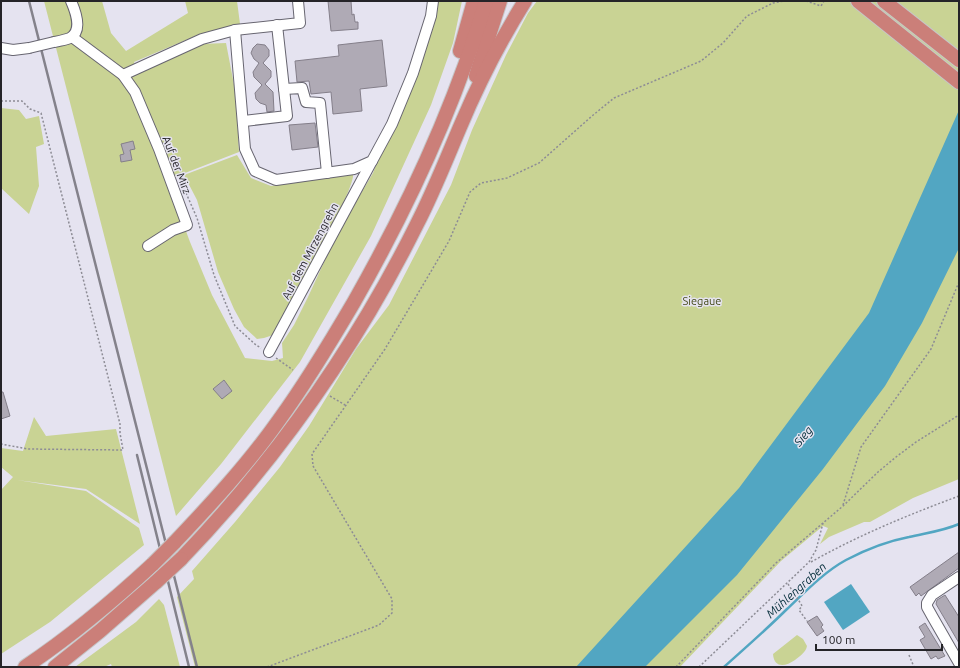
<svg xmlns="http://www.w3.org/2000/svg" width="960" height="668" viewBox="0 0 960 668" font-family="Ubuntu,sans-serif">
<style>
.green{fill:#c9d394}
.water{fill:#52a6c2}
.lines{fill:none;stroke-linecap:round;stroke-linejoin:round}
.stream{stroke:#52a6c2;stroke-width:2.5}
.building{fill:#afaab5;stroke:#847f8a}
.minor-casing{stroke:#676570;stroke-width:12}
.highway-casing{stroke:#c6c6c7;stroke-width:16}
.path{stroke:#8d8c95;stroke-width:1.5;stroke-dasharray:2 2;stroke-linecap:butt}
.minor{stroke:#fff;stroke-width:10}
.highway{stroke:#cb7f79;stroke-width:14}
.rail{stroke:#84828b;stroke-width:2.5}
.minor-bridge-casing{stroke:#676570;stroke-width:12;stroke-linecap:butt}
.highway-bridge-casing{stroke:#c6c6c7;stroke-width:16;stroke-linecap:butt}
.minor-bridge{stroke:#fff;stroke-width:10}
.highway-bridge{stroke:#cb7f79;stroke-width:14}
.labels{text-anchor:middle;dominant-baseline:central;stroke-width:3;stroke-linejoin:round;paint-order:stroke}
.street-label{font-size:11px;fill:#252428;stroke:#e5e3f0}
.park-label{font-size:11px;fill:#474d1b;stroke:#e5e3f0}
.water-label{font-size:12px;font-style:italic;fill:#052e3b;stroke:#e5e3f0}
</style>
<rect width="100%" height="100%" fill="#e5e3f0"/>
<g class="green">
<path d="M44,1H102L111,33L126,51L188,13L185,1H237L240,24L200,34L134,62L138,71L201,44L226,43L236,95L239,152L167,180L190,242L212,295L245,358L272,361L283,358L282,343L294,325L308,297L337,234L373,173L437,1H462L453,43L431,105L371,236L300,362L221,464L176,516Z"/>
<path d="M537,1H959V479L913,498L870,522H864L829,537L820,544L828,528L823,526L781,561L680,667H195L177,597L194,579L192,571L235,522L280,467L309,426L356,349L389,305L451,185L472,130L506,55L528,13Z"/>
<path d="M1,108L19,110L26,119L39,116L44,144L36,147L39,186L29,214L1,188Z"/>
<path d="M237,155L251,178L271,186L353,174C356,189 287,312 276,334L264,338L257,339L244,327L234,309L218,272L197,200L184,175Z"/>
<path d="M34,417L46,436L116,429L140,524L86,489L17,480L86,491L139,528L144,545L50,622L1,654V490L13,477L1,467V448L23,451Z"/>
<path d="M159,599L164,605L180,667H112L111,664L104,667H75L136,622Z"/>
<path d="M797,635L803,639L807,646C806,652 800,656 795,660C785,667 774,668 773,654Z"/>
</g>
<g class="water">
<path d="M959,110V248L922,323L885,386L823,469L737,575L645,667H576L739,488L869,313Z"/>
<path d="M851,584L870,612L843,630L824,602Z"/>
</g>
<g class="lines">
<path class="stream" d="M724,667C745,648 767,629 787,609C805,592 824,572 846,560C865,550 888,541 909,537C926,533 943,531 959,524"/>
</g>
<g class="building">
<path d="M328,1H351L352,15L354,14L355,22H358V29L331,31Z"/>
<path d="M382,40L387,86L360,89L362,111L333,114L331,92L311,94L309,81L297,82L295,61L339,56L338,45Z"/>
<path d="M257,44L265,45L269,50V56L263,63L271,71V77L265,84L273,92L274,111L267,112L266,105L260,103L256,99L255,93L262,85L254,77L253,72L259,63L254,59L251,53L253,48Z"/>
<path d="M315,123L318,147L292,150L289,125Z"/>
<path d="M133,141L135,149L130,150L132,160L121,162L120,155L124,154L121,144Z"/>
<path d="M224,380L232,391L222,399L213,389Z"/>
<path d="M1,392H3L10,416L1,419Z"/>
<path d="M959,552V568L921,596L919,593L916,596L910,587Z"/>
<path d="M945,595L959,617V643L936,604L937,600Z"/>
<path d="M817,616L823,625L821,627L824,631L817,636L807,622Z"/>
<path d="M925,623L945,656L938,659L936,656L931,659L920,640L925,637L919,627Z"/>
</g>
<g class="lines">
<defs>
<g id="minor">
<path d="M235,30L245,149L255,171L276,180L354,169L372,161L392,124L413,73L431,16L433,1"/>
<path d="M72,37L123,75L135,92L159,149L187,225L173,230L148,246"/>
<path d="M54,42C59,41 65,40 70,38C83,31 75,10 71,1"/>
<path d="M1,48L13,50L29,48"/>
<path d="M123,75L202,39L235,30L300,23L298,1"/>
<path d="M284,89L302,88L306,102L320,103L327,173"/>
<path d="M244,121L287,116L277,25"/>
<path d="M269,352L372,161"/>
<path d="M959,577L932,595L927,603V607L932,616L959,663"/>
</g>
<g id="highway">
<path d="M858,1L959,82"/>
<path d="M884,1L959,60"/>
<path d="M460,51L474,1"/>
<path d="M476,76L500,1"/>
<path d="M174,543C211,504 248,464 279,420C306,383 330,343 354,302C408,207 455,106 486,1"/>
<path d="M181,559C276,460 356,347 417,224C433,193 446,160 460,127C478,84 500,41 525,1"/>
<path d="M25,667C70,637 113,601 153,564"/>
<path d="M55,667L100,631L156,582"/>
</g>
</defs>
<use href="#minor" class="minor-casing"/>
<use href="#highway" class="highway-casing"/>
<g class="path">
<path d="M806,1L821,6L824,1"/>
<path d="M1,101H22L30,109L41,113L120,424V433L123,450L28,449L1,444"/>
<path d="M186,193L197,218L214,275L235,326L256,345L261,348"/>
<path d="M276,358L293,370"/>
<path d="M330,396L345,405"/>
<path d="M843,505L861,447L931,349L959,282"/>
<path d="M811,562C859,535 908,515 959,496"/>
<path d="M788,584L801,604L802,606L799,610L807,621"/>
<path d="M909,655L914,667"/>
<path d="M267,667L379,625L392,613V599L313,466L312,454L385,349L449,241L470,192L481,183L507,178L539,163L592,116L614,98L701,61L723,43L747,16L773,3L784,1"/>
<path d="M676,667L776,563L843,506L878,472L896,457L916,442L959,415"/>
<path d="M699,667L809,562L816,550L823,523"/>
</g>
<use href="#minor" class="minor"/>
<use href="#highway" class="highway"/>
<g class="rail">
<path d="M29,1L197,667"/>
<path d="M137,455L189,667"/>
</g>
<defs>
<path id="minor-bridge" d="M29,48L54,42"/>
<g id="highway-bridge">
<path d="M153,564L174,543"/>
<path d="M156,582L181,559"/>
</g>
</defs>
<use href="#minor-bridge" class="minor-bridge-casing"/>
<use href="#highway-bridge" class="highway-bridge-casing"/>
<use href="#minor-bridge" class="minor-bridge"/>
<use href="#highway-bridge" class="highway-bridge"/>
</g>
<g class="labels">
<g class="street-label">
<text transform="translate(177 165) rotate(69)">Auf der Mirz</text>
<text transform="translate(310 251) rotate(-62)">Auf dem Mirzengrehn</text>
</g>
<g class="park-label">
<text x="702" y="301">Siegaue</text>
</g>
<g class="water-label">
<text transform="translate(803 436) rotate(-50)">Sieg</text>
<text transform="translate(796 590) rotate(-42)">Mühlengraben</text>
</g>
</g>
<rect width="960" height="668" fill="none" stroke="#252428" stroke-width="4"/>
<path d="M816 644v6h126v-6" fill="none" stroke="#252428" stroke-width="2"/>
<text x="822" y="644" font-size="12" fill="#252428" stroke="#e5e3f0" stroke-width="3" paint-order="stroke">100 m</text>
</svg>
